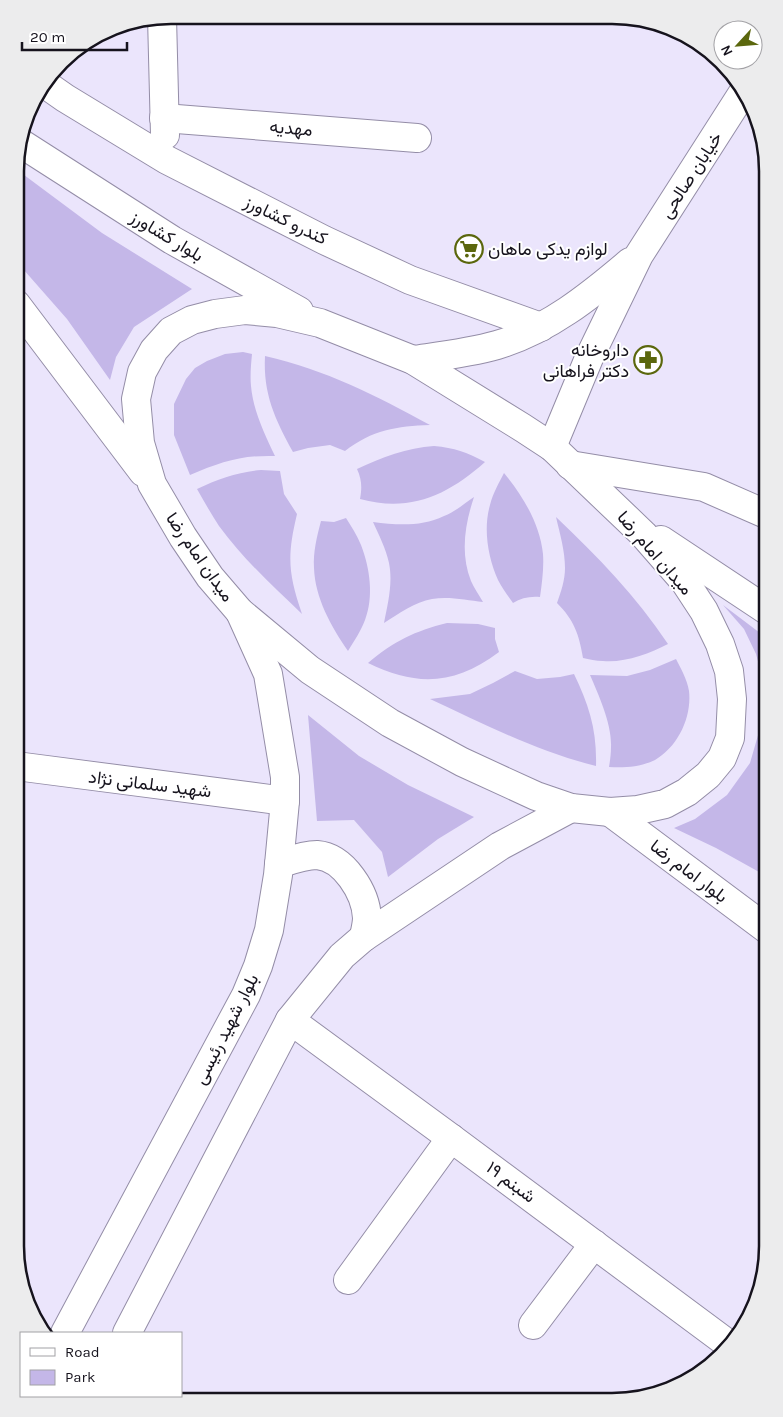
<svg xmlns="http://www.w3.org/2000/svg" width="783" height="1417" viewBox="0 0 783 1417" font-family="Karla,Vazirmatn,sans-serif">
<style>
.green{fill:#c4b7e8}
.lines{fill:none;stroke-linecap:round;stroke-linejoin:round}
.minor-casing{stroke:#948da7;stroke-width:30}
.tertiary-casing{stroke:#948da7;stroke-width:30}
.secondary-casing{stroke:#948da7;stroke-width:30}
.primary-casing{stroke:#948da7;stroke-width:30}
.minor{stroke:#fff;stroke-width:28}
.tertiary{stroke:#fff;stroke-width:28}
.secondary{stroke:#fff;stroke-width:28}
.primary{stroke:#fff;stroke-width:28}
.labels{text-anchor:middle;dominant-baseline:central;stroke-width:4;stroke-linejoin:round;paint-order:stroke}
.street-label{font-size:18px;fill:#16131d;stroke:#fff}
.poi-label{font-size:18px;fill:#16131d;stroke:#fff;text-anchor:start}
.rim{fill:none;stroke:#16131d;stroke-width:2.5}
</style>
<rect width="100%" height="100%" fill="#ebe5fc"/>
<g class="green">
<path d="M16,169L102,233L192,289L134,327L116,357L110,380L67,319L16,261Z"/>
<path d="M243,352L252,354C251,365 250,376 251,386C253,410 265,435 275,456C241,455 221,462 190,475L174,435V404L186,379L195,368L207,361L225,354Z"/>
<path d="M265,356C326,370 375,395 430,425C397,426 372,430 345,451L330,445L308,448L293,452C275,419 263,394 265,356Z"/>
<path d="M434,446C455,448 466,452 485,462C448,495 410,513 360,499C362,488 362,480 357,469C382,457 407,448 434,446Z"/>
<path d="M261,470L280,471L284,494L297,514C287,556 288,573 302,614C273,586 243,559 219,526C211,514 204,501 197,489C218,479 238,472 261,470Z"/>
<path d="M504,473C523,496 540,524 543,554C544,567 542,583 540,597C530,596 521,598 513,603C508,596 502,588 498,580C488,558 483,529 490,505C493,493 499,483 504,473Z"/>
<path d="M474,497C465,524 460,553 471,581C474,588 479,595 483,602C467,600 448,596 432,599C415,602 398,614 384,623C388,603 393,583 389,563C386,549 379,535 373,522C397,525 421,527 444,516C455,512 465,503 474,497Z"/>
<path d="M556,517C598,557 636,596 668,644C649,654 624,663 603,661C596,661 589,659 583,658C579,634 574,620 557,603C561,592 565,580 565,568C565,551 560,534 556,517Z"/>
<path d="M346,518C351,526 357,535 361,545C370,568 374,597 365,620C361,631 354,641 348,651C331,626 315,598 314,568C313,552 317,536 321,521L334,522Z"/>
<path d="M723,605L768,639V877L716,848L674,828L695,819L727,795L750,763L765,711V687L756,654L744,629Z"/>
<path d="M447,623L478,624L495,628V639L499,652C455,685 417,687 368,663C394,641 415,631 447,623Z"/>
<path d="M676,659C681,669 687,679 689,691C692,717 678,747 655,760C641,767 624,768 609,767C610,761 611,754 611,747C612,724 599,696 590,675L627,676L650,670Z"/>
<path d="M515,671L537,679L560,677L574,674C589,705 597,730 596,766C538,752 484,724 430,699L470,694L493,683Z"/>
<path d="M308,715L359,756L408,785L474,817L438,839L388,877L382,852L354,820L317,821Z"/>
</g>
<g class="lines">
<defs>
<g id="minor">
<path d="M162,17L165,135"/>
<path d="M45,84L65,98L167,160L324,240L410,280L541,327"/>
<path d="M164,118L417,138"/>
<path d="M570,465L704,487L768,515"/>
<path d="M16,766L285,801"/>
<path d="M290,1020L451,1138L731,1346"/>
<path d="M348,1280L451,1138"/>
<path d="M533,1325L594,1244"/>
<path d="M162,1396L169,1401"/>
</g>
<g id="tertiary">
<path d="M413,360C441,356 469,353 497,345C548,330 590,296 630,262"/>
<path d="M552,447L589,358L639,255L742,94"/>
</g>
<g id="secondary">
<path d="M279,864C291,860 304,855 317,855C344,857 366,893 367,918C367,924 365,931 364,937"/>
<path d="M65,1333L246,995L258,966L269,930L278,875L285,801V777L268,674L240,612"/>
<path d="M127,1333L290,1020L342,956L364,937L500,846L571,808"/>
</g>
<g id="primary">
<path d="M19,142L172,240L299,311"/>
<path d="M16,304L143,472"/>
<path d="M245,310L277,313L320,323L413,360L523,428L552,447L643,534L685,582L704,611L720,644L729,671L732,699L730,738L722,758L708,775L687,792L665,804L638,810L610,812L571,808L536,796L462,762L390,723L310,670L240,612L210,577L183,537L152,484L140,443L136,399L142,372L154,350L171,331L192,320L215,314Z"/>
<path d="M661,540L768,611"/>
<path d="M610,812L768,930"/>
</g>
</defs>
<use href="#minor" class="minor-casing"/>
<use href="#tertiary" class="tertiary-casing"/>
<use href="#secondary" class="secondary-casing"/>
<use href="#primary" class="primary-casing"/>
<use href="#minor" class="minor"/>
<use href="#tertiary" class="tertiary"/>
<use href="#secondary" class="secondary"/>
<use href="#primary" class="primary"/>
</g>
<defs>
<symbol id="supermarket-ring" viewBox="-11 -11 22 22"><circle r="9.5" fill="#fff" stroke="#5b670d" stroke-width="1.5"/><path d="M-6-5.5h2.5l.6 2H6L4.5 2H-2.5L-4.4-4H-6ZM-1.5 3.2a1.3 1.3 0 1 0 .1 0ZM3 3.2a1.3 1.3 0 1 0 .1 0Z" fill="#5b670d"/></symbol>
<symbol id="pharmacy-ring" viewBox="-11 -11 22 22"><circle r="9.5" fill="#fff" stroke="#5b670d" stroke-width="1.5"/><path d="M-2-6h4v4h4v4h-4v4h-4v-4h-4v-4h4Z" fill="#5b670d"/></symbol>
</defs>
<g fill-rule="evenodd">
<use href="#supermarket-ring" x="453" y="233" width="32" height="32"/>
<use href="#pharmacy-ring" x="632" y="344" width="32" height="32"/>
</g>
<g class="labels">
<g class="street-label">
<text transform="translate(291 128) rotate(5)">مهدیه</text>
<text transform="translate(691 175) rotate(-57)">خیابان صالحی</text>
<text transform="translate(286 220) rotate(26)">کندرو کشاورز</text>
<text transform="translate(167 236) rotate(31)">بلوار کشاورز</text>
<text transform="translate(655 553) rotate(49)">میدان امام رضا</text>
<text transform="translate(200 557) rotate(55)">میدان امام رضا</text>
<text transform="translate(150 784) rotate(7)">شهید سلمانی نژاد</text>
<text transform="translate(689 871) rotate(37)">بلوار امام رضا</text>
<text transform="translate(226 1029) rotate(-63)">بلوار شهید رئیسی</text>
<text transform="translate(511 1182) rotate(37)">شبنم ۱۹</text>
</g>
<g class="poi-label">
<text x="488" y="249">لوازم یدکی ماهان</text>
<text x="629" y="350" text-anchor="end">داروخانه<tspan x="629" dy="21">دکتر فراهانی</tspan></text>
</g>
</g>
<path d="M0 0H783V1417H0ZM171 24H612A147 147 0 0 1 759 171V1246A147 147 0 0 1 612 1393H171A147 147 0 0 1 24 1246V171A147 147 0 0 1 171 24Z" fill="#ececed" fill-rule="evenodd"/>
<path class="rim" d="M171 24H612A147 147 0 0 1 759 171V1246A147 147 0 0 1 612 1393H171A147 147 0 0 1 24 1246V171A147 147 0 0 1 171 24Z"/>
<rect x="20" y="1332" width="162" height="65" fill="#ffffff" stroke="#a2a1a5"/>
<rect x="30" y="1348" width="25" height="8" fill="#ffffff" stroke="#a2a1a5"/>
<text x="65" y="1357" font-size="15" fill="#16131d">Road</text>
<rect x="30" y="1370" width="25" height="15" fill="#c4b7e8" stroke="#a2a1a5"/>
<text x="65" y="1382" font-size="15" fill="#16131d">Park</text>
<g transform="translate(738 45) rotate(244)"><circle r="24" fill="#ffffff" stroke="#a2a1a5"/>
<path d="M0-4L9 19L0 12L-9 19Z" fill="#5b670d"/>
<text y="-8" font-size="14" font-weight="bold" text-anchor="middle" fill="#16131d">N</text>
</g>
<path d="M22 42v8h105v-8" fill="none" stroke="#16131d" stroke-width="2.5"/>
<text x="30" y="42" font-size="15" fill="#16131d" stroke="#ffffff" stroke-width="4" paint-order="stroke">20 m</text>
</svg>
